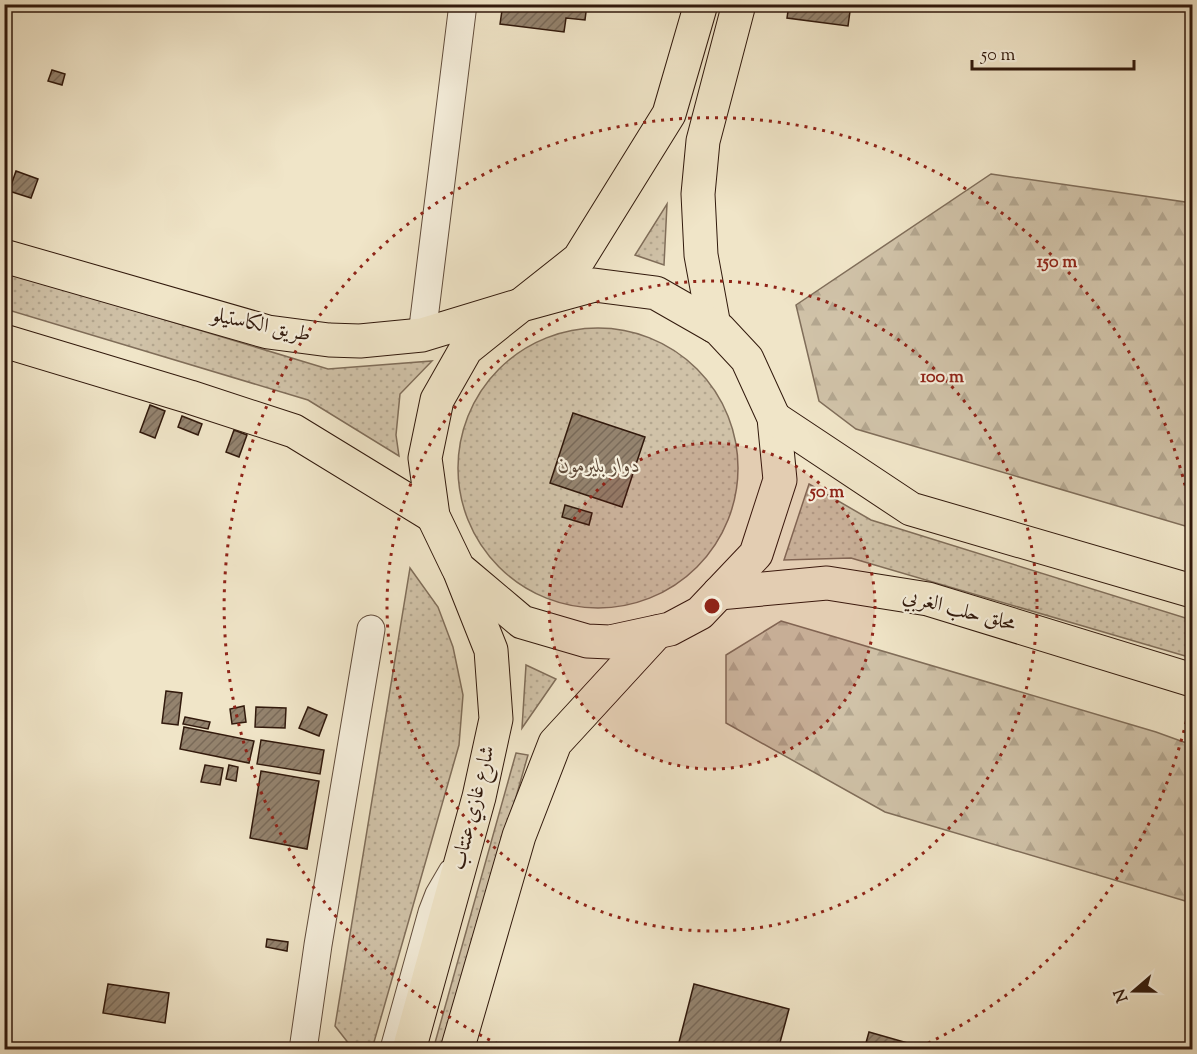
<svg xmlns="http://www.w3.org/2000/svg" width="1197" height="1054" viewBox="0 0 1197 1054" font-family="'Sorts Mill Goudy',Amiri,serif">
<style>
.grass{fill:url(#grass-dots);stroke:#806e5a;stroke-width:1.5}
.forest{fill:url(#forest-firs);stroke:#806e5a;stroke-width:1.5}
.building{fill:url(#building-hatch);stroke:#31190c;stroke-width:1.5}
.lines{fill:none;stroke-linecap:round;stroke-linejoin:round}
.lane-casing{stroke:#614c3b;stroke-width:16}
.street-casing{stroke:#614c3b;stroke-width:29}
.primary-casing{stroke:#31190c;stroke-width:35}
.highway-casing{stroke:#31190c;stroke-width:35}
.lane{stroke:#f5eedb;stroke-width:14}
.street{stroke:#f5eedb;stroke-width:27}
.primary{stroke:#f0e5c8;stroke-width:33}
.highway{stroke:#f0e5c8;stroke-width:33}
.ring{fill:none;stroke:#8f2418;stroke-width:3;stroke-dasharray:3 6}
.labels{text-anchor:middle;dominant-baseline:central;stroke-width:4.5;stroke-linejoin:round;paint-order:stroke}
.street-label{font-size:21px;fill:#31190c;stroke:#f5eedb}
.park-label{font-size:21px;font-style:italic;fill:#614c3b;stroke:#f5eedb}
.centre{fill:#8f2418;stroke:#f5eedb;stroke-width:3}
.ring-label{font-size:18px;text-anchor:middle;font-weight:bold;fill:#8f2418;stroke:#f5eedb;stroke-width:4.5;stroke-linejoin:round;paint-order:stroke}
</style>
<defs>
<pattern id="grass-dots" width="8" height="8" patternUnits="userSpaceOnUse" patternTransform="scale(1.5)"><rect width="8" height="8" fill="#d0c2a8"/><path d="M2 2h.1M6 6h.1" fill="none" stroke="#b3a68f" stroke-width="1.8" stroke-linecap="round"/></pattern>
<pattern id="forest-firs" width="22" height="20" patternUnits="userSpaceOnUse" patternTransform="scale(1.5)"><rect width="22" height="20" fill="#d0c2a8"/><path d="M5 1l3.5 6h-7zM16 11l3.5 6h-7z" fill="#b3a68f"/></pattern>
<pattern id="building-hatch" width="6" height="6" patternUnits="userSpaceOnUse" patternTransform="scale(1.5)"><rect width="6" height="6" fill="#94836e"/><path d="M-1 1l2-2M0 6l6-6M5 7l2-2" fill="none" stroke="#796a59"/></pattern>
</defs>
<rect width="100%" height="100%" fill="#f0e5c8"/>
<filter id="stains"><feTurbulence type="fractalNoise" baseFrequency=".00333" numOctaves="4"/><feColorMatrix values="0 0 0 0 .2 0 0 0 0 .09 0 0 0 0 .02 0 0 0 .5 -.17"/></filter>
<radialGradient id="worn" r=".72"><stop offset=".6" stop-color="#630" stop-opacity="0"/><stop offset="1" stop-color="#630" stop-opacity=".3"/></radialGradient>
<g class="grass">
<path d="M667,204L664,265L635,255Z"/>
<path d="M4,271L328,369L432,361L400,394L396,435L399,456L308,400L5,309Z"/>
<circle cx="598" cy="468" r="140"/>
<path d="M809,484L871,520L1192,620V658L851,558L784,560Z"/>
<path d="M410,568L438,607L453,647L463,695L459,745L372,1049H353L335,1026Z"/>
<path d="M526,665L556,679L522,728Z"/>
<path d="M516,753L528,755L444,1049L433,1050Z"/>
</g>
<g class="forest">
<path d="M991,174L1192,203V528L856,429L819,401L796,305Z"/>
<path d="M781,621L1156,732L1192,745V903L885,812L726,723V655Z"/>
</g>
<g class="building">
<path d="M503,4H587L585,20L566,18L564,32L500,24Z"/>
<path d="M789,4H851L848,26L787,18Z"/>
<path d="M52,70L65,74L62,85L48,81Z"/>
<path d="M16,171L38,179L31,198L9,191Z"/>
<path d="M150,405L165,411L155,438L140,432Z"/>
<path d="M573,413L645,437L622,507L550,483Z"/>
<path d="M182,416L202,424L198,435L178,427Z"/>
<path d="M234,430L247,435L239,457L226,452Z"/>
<path d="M565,505L592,513L589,525L562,517Z"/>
<path d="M166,691L182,693L178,725L162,723Z"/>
<path d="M244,706L246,722L232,724L230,709Z"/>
<path d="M256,707L286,708L285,728L255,727Z"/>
<path d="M308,707L327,715L319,736L299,728Z"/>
<path d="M185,717L210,722L208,729L183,724Z"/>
<path d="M184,727L254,741L249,763L180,749Z"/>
<path d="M261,740L324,750L320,774L257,764Z"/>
<path d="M205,765L223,768L220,785L201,782Z"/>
<path d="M229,765L238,767L236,781L226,779Z"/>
<path d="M261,771L319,781L307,849L250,838Z"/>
<path d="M267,939L288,942L287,951L266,947Z"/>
<path d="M108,984L169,993L165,1023L103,1013Z"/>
<path d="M694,984L789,1009L778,1050H677Z"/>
<path d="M869,1032L932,1050H864Z"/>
</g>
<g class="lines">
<defs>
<path id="lane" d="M387,1050L426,910L433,892L447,868"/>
<g id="street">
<path d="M422,335L463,4"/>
<path d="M303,1050L318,945L371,629"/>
</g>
<g id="primary">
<path d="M521,305L579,259L669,114L701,4"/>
<path d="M714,326L701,255L698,194L703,141L739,4"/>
</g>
<g id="highway">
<path d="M4,256L268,332L329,340L360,341L422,335L521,305L594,285L656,293L719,329L747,359L774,418L780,480L756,554L700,613L670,629L610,642L587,641L522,622L458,568L433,516L425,458L437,400L466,349L521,305"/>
<path d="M4,341L190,397L294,431L433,516"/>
<path d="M774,418L911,509L1192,591"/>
<path d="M719,593L827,583L928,599L1192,680"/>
<path d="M409,1050L479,797L496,719L491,650L460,572"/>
<path d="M457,1050L519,836L555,743L657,632"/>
</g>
</defs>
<use href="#lane" class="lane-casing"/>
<use href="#street" class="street-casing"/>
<use href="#primary" class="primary-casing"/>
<use href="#highway" class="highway-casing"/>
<use href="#lane" class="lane"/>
<use href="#street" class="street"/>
<use href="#primary" class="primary"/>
<use href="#highway" class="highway"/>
</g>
<circle cx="712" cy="606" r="163" fill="#8f2418" fill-opacity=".12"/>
<g class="ring">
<circle cx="712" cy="606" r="163"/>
<circle cx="712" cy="606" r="325"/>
<path d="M1192 695A488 488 0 0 1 918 1048M506 1048A488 488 0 1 1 1192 517"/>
</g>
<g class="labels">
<g class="street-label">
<text transform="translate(261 326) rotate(12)">طريق الكاستيلو</text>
<text transform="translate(959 611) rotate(15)">محلق حلب الغربي</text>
<text transform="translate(474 808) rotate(-76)">شارع غازي عنتاب</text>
</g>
<g class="park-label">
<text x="599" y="467">دوار بليرمون</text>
</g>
</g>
<circle cx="712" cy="606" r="9" class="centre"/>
<g class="ring-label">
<text x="1057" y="267">150 m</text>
<text x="942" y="382">100 m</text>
<text x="827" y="497">50 m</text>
</g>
<rect width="1197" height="1054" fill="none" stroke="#f0e5c8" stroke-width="24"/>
<rect x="6" y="6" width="1185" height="1042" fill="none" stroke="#31190c" stroke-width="3"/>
<rect x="12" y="12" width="1173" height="1030" fill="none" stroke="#31190c" stroke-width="1.5"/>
<g transform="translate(1134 991) rotate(250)" stroke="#f5eedb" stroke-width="4.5" paint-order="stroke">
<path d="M0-4.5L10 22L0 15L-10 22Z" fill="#31190c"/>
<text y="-9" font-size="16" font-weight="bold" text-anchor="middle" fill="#31190c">N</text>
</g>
<path d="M972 60v9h162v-9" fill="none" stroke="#31190c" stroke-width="3"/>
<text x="981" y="60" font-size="18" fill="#31190c" stroke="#f5eedb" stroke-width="4.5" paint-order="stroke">50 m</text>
<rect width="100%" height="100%" filter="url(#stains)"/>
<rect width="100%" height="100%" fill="url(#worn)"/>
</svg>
